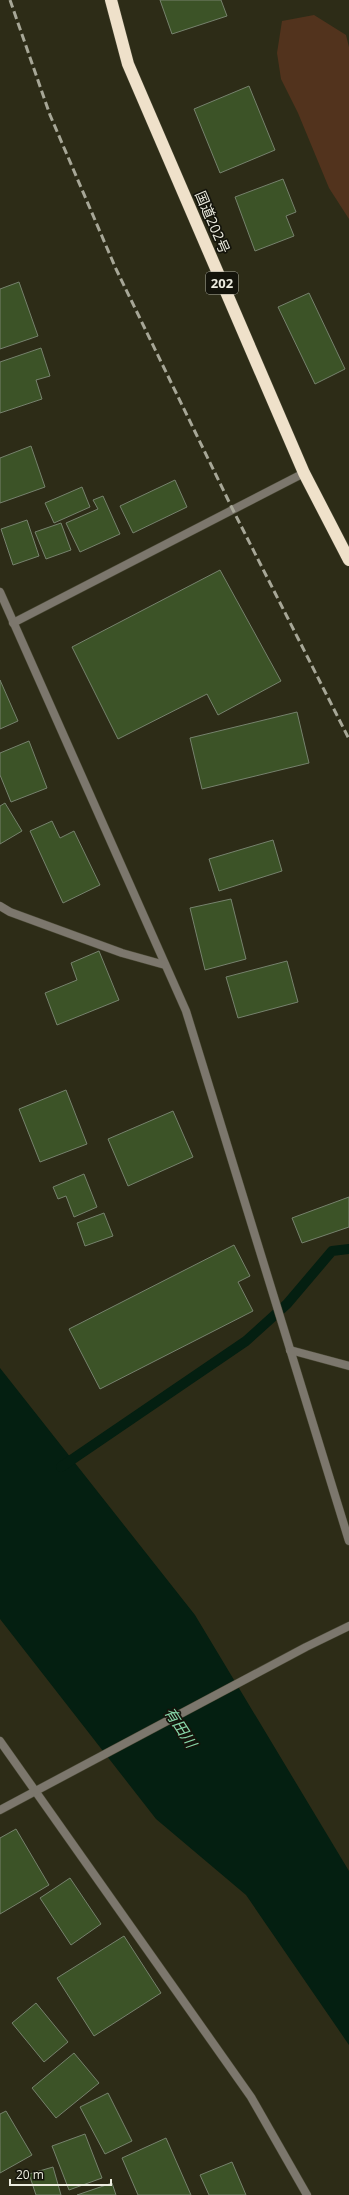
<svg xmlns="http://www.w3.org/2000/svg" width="349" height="2195" viewBox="0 0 349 2195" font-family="'Open Sans','Noto Sans JP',sans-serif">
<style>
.green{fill:#52331d}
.water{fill:#041f11}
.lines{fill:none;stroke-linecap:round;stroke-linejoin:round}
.stream{stroke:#041f11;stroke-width:10}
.building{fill:#3c5327;stroke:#76826d}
.street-casing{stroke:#484733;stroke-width:9}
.highway-casing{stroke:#484733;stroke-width:13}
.street{stroke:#7c776d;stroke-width:8}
.highway{stroke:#efe1ca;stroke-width:12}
.rail{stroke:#a7a797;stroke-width:3;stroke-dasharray:8 4;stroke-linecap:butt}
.labels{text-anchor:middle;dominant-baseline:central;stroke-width:3.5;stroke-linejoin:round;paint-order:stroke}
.shield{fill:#14140b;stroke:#acaca0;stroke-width:1}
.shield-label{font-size:13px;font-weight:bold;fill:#edede0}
.street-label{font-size:14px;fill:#edede0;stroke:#14140b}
.water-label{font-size:15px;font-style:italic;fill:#87d7a9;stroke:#14140b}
</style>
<rect width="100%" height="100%" fill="#2d2c17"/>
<path class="green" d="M314,15L346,35L349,47V219L329,188L298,113L281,79L277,53L282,21Z"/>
<path class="water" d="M0,1368L195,1615L349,1871V2045L246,1895L156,1819L0,1619Z"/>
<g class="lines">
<path class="stream" d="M61,1467L246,1341L287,1304L332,1251L349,1249"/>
</g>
<g class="building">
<path d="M160,0H221L227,16L172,34Z"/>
<path d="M249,86L275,150L220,173L194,109Z"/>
<path d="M283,179L296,212L286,216L294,236L255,251L235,197Z"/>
<path d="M19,282L38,336L0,349V289Z"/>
<path d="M309,293L345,369L315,384L278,307Z"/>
<path d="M41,348L50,376L36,380L42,399L0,413V362Z"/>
<path d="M31,446L45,487L0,503V458Z"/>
<path d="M175,480L187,507L133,533L120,506Z"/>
<path d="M82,487L90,507L54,523L45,503Z"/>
<path d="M103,496L120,534L80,552L66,523L98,509L93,500Z"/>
<path d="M27,520L39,556L13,565L1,529Z"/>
<path d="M61,523L71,550L46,559L35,532Z"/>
<path d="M220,570L281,681L218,715L207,694L118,739L72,647Z"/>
<path d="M0,680L18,721L0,729Z"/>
<path d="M297,712L309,763L202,789L190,738Z"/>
<path d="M29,741L47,788L11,802L0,775V753Z"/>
<path d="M5,803L22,831L0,844V806Z"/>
<path d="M52,821L60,838L74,831L100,885L63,903L30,831Z"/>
<path d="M273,840L282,871L219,891L209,859Z"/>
<path d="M231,899L246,959L205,970L190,908Z"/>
<path d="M99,951L119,1000L57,1025L45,993L77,980L71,963Z"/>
<path d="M287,961L298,1002L238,1018L226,977Z"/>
<path d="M66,1090L87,1144L40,1162L19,1109Z"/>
<path d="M173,1111L193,1157L128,1186L108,1139Z"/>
<path d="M84,1174L97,1207L74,1217L66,1196L58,1199L53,1187Z"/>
<path d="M349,1197V1227L302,1243L292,1218Z"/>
<path d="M104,1213L113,1236L85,1246L77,1223Z"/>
<path d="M234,1245L250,1276L238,1282L253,1311L100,1389L69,1329Z"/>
<path d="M16,1829L49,1885L0,1914V1838Z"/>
<path d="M70,1878L101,1924L71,1945L40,1898Z"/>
<path d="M124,1936L161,1993L94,2036L57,1978Z"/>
<path d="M36,2003L68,2042L44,2062L12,2023Z"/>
<path d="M74,2053L99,2083L56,2118L32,2088Z"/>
<path d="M108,2093L132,2141L105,2154L80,2107Z"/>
<path d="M6,2111L32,2155L0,2173V2114Z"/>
<path d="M85,2134L102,2178L69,2190L52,2146Z"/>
<path d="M166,2138L191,2195H138L122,2158Z"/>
<path d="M232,2162L246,2195H209L200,2175Z"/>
<path d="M53,2167L61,2195H36L29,2174Z"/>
<path d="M112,2183L116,2195H77Z"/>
</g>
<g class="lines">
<defs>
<g id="street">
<path d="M0,592L186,1011L349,1541"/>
<path d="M13,623L304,473"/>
<path d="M0,906L10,912L122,953L165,965"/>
<path d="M290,1350L349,1366"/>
<path d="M0,1741L251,2097L307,2195"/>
<path d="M0,1810L306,1647L349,1626"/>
</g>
<path id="highway" d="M111,0L128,64L304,473L349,560"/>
</defs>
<use href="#street" class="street-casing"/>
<use href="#highway" class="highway-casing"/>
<use href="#street" class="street"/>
<use href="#highway" class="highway"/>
<path class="rail" d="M10,0L50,115L116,269L233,510L349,739"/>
</g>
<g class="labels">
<rect class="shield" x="206" y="272" width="32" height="22" rx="3"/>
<g class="shield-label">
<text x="222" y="283">202</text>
</g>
<g class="street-label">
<text transform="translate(213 222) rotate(67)">国道202号</text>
</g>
<g class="water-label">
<text transform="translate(181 1727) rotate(57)">有田川</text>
</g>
</g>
<path d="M10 2179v6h101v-6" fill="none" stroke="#edede0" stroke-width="2"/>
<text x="16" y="2179" font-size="12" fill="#edede0" stroke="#14140b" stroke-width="3" paint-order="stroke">20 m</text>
</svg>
